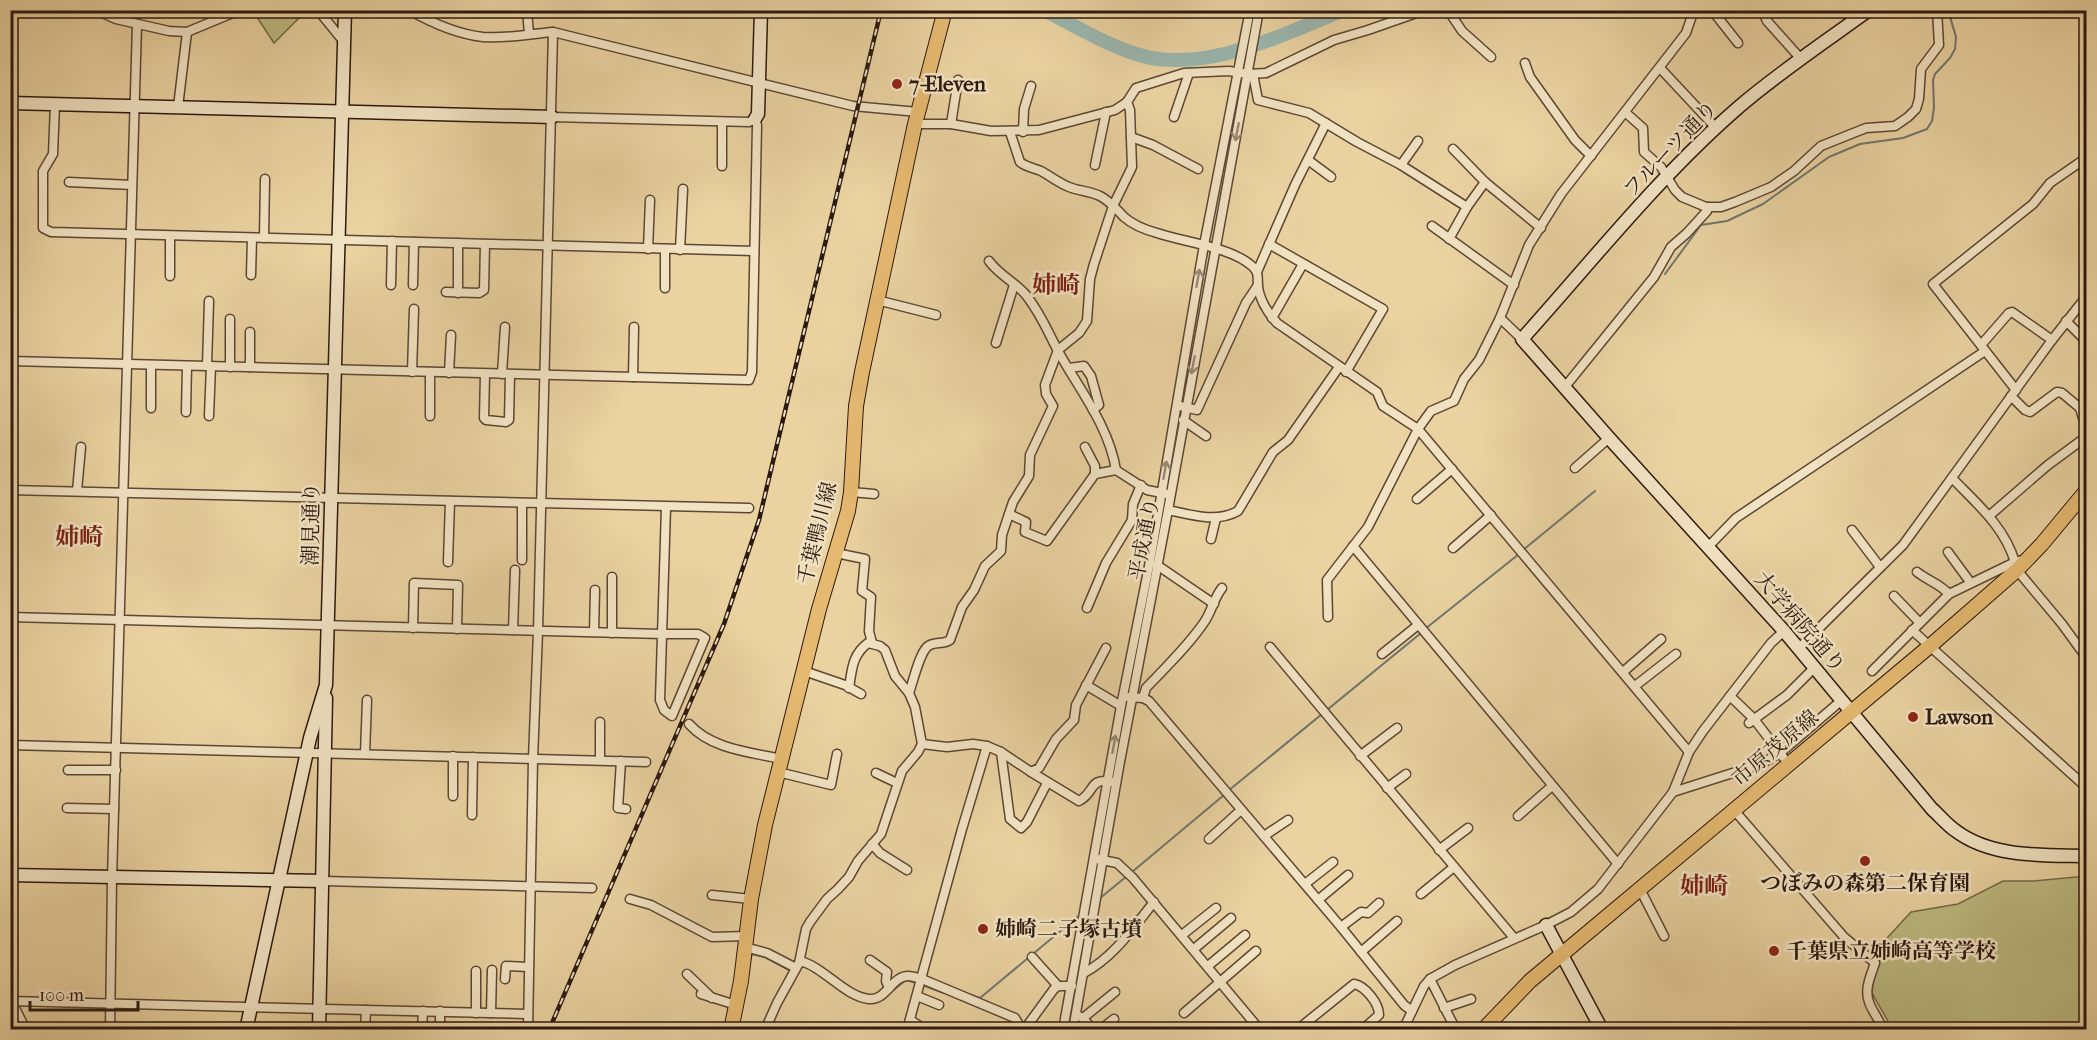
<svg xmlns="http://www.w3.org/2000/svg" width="2097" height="1040" viewBox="0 0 2097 1040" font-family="'IM FELL French Canon','Noto Serif JP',serif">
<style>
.green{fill:#bcba81;stroke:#746a48;stroke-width:1.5}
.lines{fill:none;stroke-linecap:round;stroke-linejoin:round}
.stream{stroke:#6e776f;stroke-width:2}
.river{stroke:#9ab6ae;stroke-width:14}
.street-casing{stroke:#5c4734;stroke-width:11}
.secondary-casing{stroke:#2c1910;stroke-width:15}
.primary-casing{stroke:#2c1910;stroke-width:16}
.street{stroke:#f1e2c2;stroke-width:8}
.secondary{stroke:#f1e2c2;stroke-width:12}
.primary{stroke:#e5b970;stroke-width:14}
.rail-casing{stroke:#2c1910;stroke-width:4.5}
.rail{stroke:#f1e2c2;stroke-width:2;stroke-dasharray:7;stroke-linecap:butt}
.oneway{stroke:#988872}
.poi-dot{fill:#8f2418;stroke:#f1e2c2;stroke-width:2}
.labels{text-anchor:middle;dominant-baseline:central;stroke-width:5;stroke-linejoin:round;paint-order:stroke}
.poi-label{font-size:21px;font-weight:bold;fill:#2c1910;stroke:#f1e2c2;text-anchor:start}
.street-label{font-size:21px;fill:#2c1910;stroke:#f1e2c2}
.quarter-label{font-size:24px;font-weight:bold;fill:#7a1f14;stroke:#f1e2c2}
</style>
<rect width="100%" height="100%" fill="#ead2a1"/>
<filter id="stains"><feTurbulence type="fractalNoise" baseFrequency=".00333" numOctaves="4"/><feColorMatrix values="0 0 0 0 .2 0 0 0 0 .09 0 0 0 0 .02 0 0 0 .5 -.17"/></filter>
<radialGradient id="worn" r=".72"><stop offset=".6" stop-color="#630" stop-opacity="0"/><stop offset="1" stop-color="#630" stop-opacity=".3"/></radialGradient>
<g class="green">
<path d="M253,11H306L274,43Z"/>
<path d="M2086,876V1029H1904L1889,1023L1872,993L1876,950L1911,912L1958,904L2003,881H2034Z"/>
</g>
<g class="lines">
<g class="stream">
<path d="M1665,274L1701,225L1727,221L1763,204L1829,157L1860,144L1903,138L1927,129L1932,121L1934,108L1933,80L1935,74L1950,58L1955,49L1956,37L1948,10"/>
<path d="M1523,550L1595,491"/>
<path d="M1425,629L1519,554"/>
<path d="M1228,791L1421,633"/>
<path d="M1132,872L1224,795"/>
<path d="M1099,899L1127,876"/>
<path d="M750,961L752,954L765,957L789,970L791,969"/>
<path d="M922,985L944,993"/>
<path d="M965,993L980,998L1081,914"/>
<path d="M886,996L906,980L916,983"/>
</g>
<path class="river" d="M1044,10C1073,25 1105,44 1136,54C1202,76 1283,34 1344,10"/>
<defs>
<g id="street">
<path d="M96,10L116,19L169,31L187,32L240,10"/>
<path d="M318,10L344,42"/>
<path d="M409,10C432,23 456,34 483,37C506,39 530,34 553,32L853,106L918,112"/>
<path d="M527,10L529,34"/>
<path d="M1448,10L1462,31L1491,57"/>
<path d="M1712,10L1738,43"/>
<path d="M1762,10L1767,21L1801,59"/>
<path d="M1525,63L1530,77L1575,140L1591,156"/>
<path d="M1660,68L1716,128"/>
<path d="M1253,74L1258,100L1309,113L1357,142L1401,165L1467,207L1485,182L1541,228"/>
<path d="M55,104L53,154L43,171V228L51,232L754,251"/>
<path d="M178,107L187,32"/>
<path d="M1626,113L1643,128L1644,152L1661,167L1675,190L1682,197L1706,207H1721L1735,202L1771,187L1794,171L1821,146L1866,128L1895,126L1908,117L1916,109L1919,99L1921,69L1939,45L1937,10"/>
<path d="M1174,117L1189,73"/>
<path d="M915,124H951L991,131L1039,130L1115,110L1127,102L1136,88L1184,73L1229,71L1248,74L1266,73L1334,40L1368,30L1425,10"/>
<path d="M951,124L958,80"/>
<path d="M1010,132L1020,162C1026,167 1034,168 1041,171C1050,176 1059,183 1069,187C1079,191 1090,191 1100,196C1110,201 1116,209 1124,217C1133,225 1146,230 1157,233C1184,242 1231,247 1252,266C1260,273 1257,278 1258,287C1260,301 1268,313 1277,323L1377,392L1383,406L1418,429L1689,752"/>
<path d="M1023,132L1024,109L1031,86"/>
<path d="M1131,137L1153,145L1198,169"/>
<path d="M1453,149L1485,182"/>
<path d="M1308,160L1331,177"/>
<path d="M1095,165L1106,112"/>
<path d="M1401,165L1418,141"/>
<path d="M722,166V122"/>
<path d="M69,182L132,185"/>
<path d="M1432,226L1514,285"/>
<path d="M264,238L265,179"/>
<path d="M1449,239L1467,207"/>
<path d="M1269,244L1383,309L1346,372"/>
<path d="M648,249L650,200"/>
<path d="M665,249V288"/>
<path d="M680,250L683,189"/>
<path d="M989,261C999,275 1015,282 1026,295C1041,314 1047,330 1058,351C1079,389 1109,426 1116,470L1147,490L1167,494"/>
<path d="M1257,272L1295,185L1326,123"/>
<path d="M251,275L252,238"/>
<path d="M170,276V236"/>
<path d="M391,285L392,241"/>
<path d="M413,285L414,242"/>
<path d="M446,292L479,293L484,290L485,244"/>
<path d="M458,293V243"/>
<path d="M877,300L936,315"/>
<path d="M1272,318L1303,264"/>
<path d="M1500,318L1522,339"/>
<path d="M2066,321L2086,341"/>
<path d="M996,343L1014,285"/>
<path d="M1981,345L2009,313L2012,312L2052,340"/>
<path d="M10,361L749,380L752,372L757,125L755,119L749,122L552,117"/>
<path d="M151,365V408"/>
<path d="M207,366L209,301"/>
<path d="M230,367V319"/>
<path d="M250,367V332"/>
<path d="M1069,368L1084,366L1091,376L1099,405L1093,410"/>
<path d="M412,372L414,309"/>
<path d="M430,372V416"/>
<path d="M449,373L451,335"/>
<path d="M485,374L484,418L486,420L506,422L509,420L510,375"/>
<path d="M502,374L505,327"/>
<path d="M633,377L634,327"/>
<path d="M1564,388L1654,277L1671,247L1687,233L1707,211L1706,207"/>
<path d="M2016,390L1933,284L2033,204L2050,183L2086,158"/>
<path d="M2011,396L2025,410L2030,412L2057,392L2062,393L2080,408"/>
<path d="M2086,398L2080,408L2086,428"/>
<path d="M1180,406L1197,410L1246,303L1258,285"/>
<path d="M186,412L187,366"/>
<path d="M209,416L211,366"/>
<path d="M1183,420L1206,436"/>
<path d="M1085,447L1095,466V474"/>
<path d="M1575,468L1609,438"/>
<path d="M1952,478C1977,504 2004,526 2015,562"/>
<path d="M10,490L749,508"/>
<path d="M77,491L81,447"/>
<path d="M851,492L874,494"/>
<path d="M1417,499L1452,469"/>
<path d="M1168,510C1191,515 1217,523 1238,511L1273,452L1288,440L1339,367"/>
<path d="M1009,514L1026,522L1025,532L1047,541L1095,474L1116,470"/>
<path d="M1989,516L2048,465L2086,437"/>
<path d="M1852,530L1880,567"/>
<path d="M1211,539L1216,518"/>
<path d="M1353,546L1618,864"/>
<path d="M1453,548L1491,515"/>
<path d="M1707,548L1736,518L1985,351"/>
<path d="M1948,552L1970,582"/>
<path d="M836,553L865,559L862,591L871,597L869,631L872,643"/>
<path d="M522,560V503"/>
<path d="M448,562L450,501"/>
<path d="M1157,565L1214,604"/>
<path d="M2017,570L2062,624L2086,657"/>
<path d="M1917,572C1927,580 1940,584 1949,594"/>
<path d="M1894,596L1919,622"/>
<path d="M1087,608L1106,563L1132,520L1133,504L1141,485"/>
<path d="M10,617L662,634H698L705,638L672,716L664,710L660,700L666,507"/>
<path d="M1328,617L1327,580L1368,527L1418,429L1431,411L1454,401L1464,379L1479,360L1500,318L1529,245L1561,194L1686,33L1694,10"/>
<path d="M413,628L414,583L458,585L457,629"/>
<path d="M513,630L515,570"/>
<path d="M1912,630L2086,787"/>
<path d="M594,632L595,590"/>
<path d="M612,633V577"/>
<path d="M1270,647L1514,938"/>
<path d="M1799,648L1903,545L2052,340L2086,297"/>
<path d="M1382,654L1418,625"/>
<path d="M804,671L845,685L861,694"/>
<path d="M1872,671L1949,594L2015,562L2026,559"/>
<path d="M1623,672L1661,639"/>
<path d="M1086,685L1121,706"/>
<path d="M1635,686L1676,654"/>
<path d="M909,693C913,682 919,655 927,647C933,641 943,645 950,640L962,607L974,590L985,566L1001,551L1002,535L1013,502L1029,476L1030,455L1053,406L1046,394L1045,385L1058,350L1079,333L1087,321L1090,279L1094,264L1113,206L1132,167L1130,110L1127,102"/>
<path d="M1730,696L1754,719L1783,757"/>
<path d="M1128,697L1143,698L1149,701L1341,927L1404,1005L1412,1011"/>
<path d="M1143,698L1146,688C1166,667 1189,645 1205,621C1212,610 1214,598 1222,588"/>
<path d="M600,722V760"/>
<path d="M1749,723L1787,695L1815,667"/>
<path d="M689,724C711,749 750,752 781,759"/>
<path d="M922,744L947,747L973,744L987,746L1001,752L1031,772L1039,768L1056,739L1074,720L1076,705L1106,648"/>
<path d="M10,745L646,762"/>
<path d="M1001,752L1010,819L1021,828L1027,822L1047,783"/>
<path d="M365,754L367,700"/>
<path d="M1360,756L1397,728"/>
<path d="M621,761L618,808L626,809"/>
<path d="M68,770H116"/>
<path d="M778,772L831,785L837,754"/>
<path d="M1031,772L1079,801C1096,792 1088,777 1113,782"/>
<path d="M876,773L897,783"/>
<path d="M1387,788L1406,774"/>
<path d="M1673,792L1761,764L1780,753L1842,700"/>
<path d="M453,796V756"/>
<path d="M67,808L114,809"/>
<path d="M1734,810L1844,937L1875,963C1871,975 1864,989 1869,1002C1872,1012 1880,1019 1882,1030"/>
<path d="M472,815L473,757"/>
<path d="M1518,816L1552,786"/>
<path d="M1264,836L1288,820"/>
<path d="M1209,839L1241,810"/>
<path d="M872,844L880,853L907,870"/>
<path d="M1439,850L1468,828"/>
<path d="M1097,859L1117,863L1133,878L1260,1030"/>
<path d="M323,881L592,888"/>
<path d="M1305,884L1333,862"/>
<path d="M1640,889L1664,936"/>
<path d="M1421,894L1454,867"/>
<path d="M712,895L751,899"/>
<path d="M630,899L651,905L712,937L747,936"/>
<path d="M1318,900L1348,875"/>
<path d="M1341,927L1361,912L1368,913L1379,903"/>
<path d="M1182,935L1216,908"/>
<path d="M745,947L767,953L796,968"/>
<path d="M1194,949L1231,918"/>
<path d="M1361,952L1397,921"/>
<path d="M1032,957L1058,986"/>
<path d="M870,960L887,972L886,981L889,988"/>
<path d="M800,961C824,967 844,996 869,999C886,1001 892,976 908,976C912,976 918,978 922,979L1015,1018L1022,1030"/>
<path d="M1208,966L1245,935"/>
<path d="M1084,973C1114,957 1133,928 1154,902"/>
<path d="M687,974L712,998"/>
<path d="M505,979L506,966L528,967"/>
<path d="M1430,979L1456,1030"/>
<path d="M701,994L736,1005"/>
<path d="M917,996L939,1005"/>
<path d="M10,998L26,1030"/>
<path d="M10,1001L527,1014"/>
<path d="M1444,1008L1471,999"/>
<path d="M476,1013V971"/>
<path d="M491,1013L492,970"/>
<path d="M1184,1013L1256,951"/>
<path d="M1079,1016L1083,1018L1093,1030"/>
<path d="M1083,1018L1115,992"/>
<path d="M910,1020L926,1030"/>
<path d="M1022,1027L1027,1026L1054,989L1058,986H1072"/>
<path d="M110,1030L112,879L137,24"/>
<path d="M365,1030L366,1010"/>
<path d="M422,1030L423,1011"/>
<path d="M440,1030V1011"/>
<path d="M528,1030L533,759L538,631L553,32"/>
<path d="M765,1030L777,1003L799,963L806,929L810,922L827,899L838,889L849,877L858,861L881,834L902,771L918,752L922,744L915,707L909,693L895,676L885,650L880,646L868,643C852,655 852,669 849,688"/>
<path d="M907,1030L962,829L987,746"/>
<path d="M1063,1030L1121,706L1150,561L1204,245L1250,10"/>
<path d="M1073,1030L1119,767L1168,510L1259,10"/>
<path d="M1100,1030L1114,1019"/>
<path d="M1297,1030L1354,984C1365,986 1379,1003 1379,1015L1362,1030"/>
<path d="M1403,1030L1424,986L1430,979L1455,965L1546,925L1571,912L1598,889L1673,792L1689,752L1703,731L1771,643L1784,631"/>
</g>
<g id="secondary">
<path d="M1869,10C1826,41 1781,71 1740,106C1660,175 1593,260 1522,339L1609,438L1784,631L1932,809C1940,816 1947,825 1956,831C1992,858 2044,855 2086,856"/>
<path d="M10,103L552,117"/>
<path d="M755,119L758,114L761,10"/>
<path d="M10,875L323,881"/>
<path d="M1546,925L1602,1030"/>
<path d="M10,1025L13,1030"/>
<path d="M246,1030L310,738L326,685L345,10"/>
<path d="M319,1030L326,698"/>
</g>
<g id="primary">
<path d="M731,1030L741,981L751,899L765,825L819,609L848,511L851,492L856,406L862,372L915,124L945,10"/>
<path d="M1483,1030L1530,981L1930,646L2017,570L2042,544L2086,491"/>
</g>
</defs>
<use href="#street" class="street-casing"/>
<use href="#secondary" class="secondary-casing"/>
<use href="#primary" class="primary-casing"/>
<use href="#street" class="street"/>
<use href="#secondary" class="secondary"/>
<use href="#primary" class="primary"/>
<defs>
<path id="rail" d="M549,1030L724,624L759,520L881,10"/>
</defs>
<use href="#rail" class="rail-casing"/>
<use href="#rail" class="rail"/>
</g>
<defs><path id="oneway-shaft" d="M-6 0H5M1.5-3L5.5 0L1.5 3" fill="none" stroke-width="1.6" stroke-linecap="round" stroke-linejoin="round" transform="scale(1.5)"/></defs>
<g class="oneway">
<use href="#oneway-shaft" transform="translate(1237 132) rotate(101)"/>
<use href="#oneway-shaft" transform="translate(1198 278) rotate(-80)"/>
<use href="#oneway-shaft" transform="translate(1193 365) rotate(101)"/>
<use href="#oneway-shaft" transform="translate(1165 470) rotate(-80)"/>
<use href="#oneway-shaft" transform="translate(1114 744) rotate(-80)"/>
</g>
<g class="poi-dot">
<circle cx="897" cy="84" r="6"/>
<circle cx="1913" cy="717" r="6"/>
<circle cx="1865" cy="861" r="6"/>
<circle cx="983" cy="929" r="6"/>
<circle cx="1774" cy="951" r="6"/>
</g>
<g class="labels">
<g class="poi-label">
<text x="909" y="84">7-Eleven</text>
<text x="1925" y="717">Lawson</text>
<text x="1865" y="883" text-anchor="middle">つぼみの森第二保育園</text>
<text x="995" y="929">姉崎二子塚古墳</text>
<text x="1786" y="951">千葉県立姉崎高等学校</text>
</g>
<g class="street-label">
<text transform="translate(1670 149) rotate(-46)">フルーツ通り</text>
<text transform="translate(311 524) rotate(-89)">潮見通り</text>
<text transform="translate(817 533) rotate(-76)">千葉鴨川線</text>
<text transform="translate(1144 539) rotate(-79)">平成通り</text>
<text transform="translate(1800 622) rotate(49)">大学病院通り</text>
<text transform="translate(1775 748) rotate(-40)">市原茂原線</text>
</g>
<g class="quarter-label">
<text x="1056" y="285">姉崎</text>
<text x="79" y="537">姉崎</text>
<text x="1704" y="886">姉崎</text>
</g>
</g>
<rect width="2097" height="1040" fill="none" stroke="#ead2a1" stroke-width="36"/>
<rect x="12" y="12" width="2073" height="1016" fill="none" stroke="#2c1910" stroke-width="3"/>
<rect x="18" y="18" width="2061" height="1004" fill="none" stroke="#2c1910" stroke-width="1.5"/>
<path d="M30 1001v9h108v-9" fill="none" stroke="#2c1910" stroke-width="3"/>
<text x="39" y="1001" font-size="18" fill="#2c1910" stroke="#f1e2c2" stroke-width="4.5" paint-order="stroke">100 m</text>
<rect width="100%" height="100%" filter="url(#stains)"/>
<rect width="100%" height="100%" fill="url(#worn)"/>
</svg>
